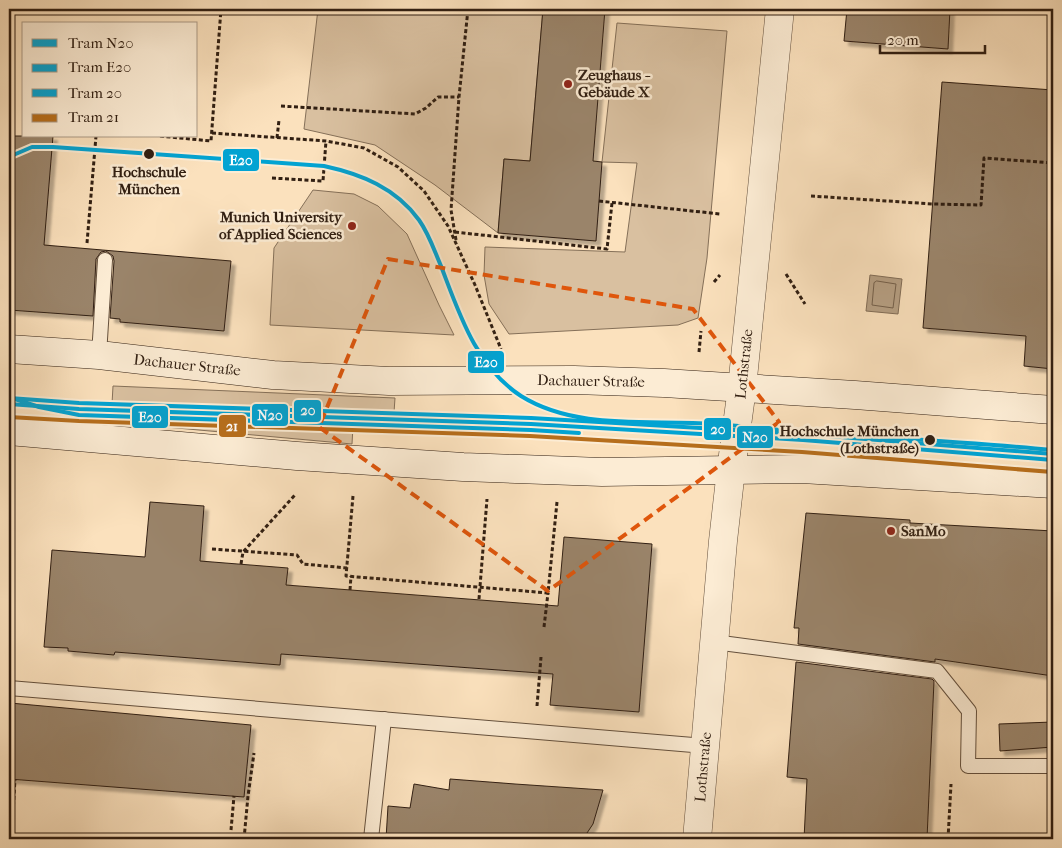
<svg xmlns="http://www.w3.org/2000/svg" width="1062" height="848" viewBox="0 0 1062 848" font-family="'IM FELL French Canon',serif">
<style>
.green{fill:#d9c0a0;stroke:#857059}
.water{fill:#b69f83;stroke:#816c56}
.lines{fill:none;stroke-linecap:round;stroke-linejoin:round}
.shore{stroke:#745f4a;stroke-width:1}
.building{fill:#9a846b;stroke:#311f12;filter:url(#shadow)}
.service-casing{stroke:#64503d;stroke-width:16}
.minor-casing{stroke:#64503d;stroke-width:29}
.tertiary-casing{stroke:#64503d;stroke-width:29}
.secondary-casing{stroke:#311f12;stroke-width:29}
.path{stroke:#311f12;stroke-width:3;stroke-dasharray:4 2.5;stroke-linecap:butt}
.service{stroke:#fcecd4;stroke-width:14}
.minor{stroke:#fcecd4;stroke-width:28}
.tertiary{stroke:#fcecd4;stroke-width:28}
.secondary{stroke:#fcecd4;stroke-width:28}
.tram-1-casing{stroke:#fcecd4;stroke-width:8}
.tram-2-casing{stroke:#fcecd4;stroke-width:8}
.tram-3-casing{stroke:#fcecd4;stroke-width:8}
.tram-4-casing{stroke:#fcecd4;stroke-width:8}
.tram-1{stroke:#02a3d2;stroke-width:4}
.tram-2{stroke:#02a3d2;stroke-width:4}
.tram-3{stroke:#02a3d2;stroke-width:4}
.tram-4{stroke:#b66e1c;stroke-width:4}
.marked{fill:none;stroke:#df560c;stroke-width:4;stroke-dasharray:10 6;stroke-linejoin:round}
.poi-dot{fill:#8f2418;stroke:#fcecd4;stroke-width:2}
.stop-dot{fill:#311f12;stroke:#fcecd4;stroke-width:2}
.labels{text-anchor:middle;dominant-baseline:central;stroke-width:5;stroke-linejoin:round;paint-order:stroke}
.poi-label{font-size:15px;font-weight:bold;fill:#311f12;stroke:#fcecd4;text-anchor:start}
.stop-label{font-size:15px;font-weight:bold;fill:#311f12;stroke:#fcecd4}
.street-label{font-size:15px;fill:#311f12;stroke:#fcecd4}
.line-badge{stroke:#fcecd4;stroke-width:2}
.badge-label{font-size:14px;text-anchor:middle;font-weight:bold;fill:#fff}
</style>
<defs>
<filter id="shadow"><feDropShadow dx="4.5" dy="4.5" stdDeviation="1" flood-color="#0004"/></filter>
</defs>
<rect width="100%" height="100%" fill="#fbe1bd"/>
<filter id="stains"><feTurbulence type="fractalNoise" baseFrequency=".004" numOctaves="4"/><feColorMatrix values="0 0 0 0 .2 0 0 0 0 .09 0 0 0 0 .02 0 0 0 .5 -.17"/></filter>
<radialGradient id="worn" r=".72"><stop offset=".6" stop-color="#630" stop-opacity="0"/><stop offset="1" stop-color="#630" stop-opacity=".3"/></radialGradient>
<g class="green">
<path d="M318,9H543L530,161L504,159L498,233L435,185L375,145L304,129Z"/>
<path d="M617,23L727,31L707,258L698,318L678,325L509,334L489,304L484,275L485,247L625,252L637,163L602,162Z"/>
<path d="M313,190L354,194L378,206L407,234L439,305L454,335L270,325L274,248Z"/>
<path d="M113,386L395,398L393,427L353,426L352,444L111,422Z"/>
</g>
<path class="water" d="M870,275L902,279L898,314L866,311Z"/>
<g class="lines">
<path class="shore" d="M877,281L896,284L893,308L872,305L874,283Z"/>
</g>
<g class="building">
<path d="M543,9H605L593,161L602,162L596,241L498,233L504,159L530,161Z"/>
<path d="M847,9H950L948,49L844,41Z"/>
<path d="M942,82L1053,90V369L1024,366L1026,336L923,328Z"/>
<path d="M9,136H53L44,245L231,261L224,331L120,322V319L110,318L114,261L113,256L106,251L101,252L96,259L93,316L9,310Z"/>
<path d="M150,502L204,506L200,561L288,568L286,585L558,606L564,537L652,544L639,712L550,705L553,674L281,654L280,665L115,652L114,655L68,651V648L44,647L52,550L145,557Z"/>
<path d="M806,513L910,520V523L1053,531V676L935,659V662L798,644L799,628H794Z"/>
<path d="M796,662L932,679L934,681L927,839H804L807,779L787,777Z"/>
<path d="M10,703L251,725L244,797L9,779V720Z"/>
<path d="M1053,722V747L1000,751L999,724Z"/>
<path d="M450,779L515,784L603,790L593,824L583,839H386L388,806L410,808L414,784L449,790Z"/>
</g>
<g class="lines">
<defs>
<g id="service">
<path d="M99,355L105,260"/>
<path d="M714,642L937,671L969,711L968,766H1053"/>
<path d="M9,688L705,746"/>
<path d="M371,839L384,719"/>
</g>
<path id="minor" d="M697,839L723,541L731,470"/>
<path id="tertiary" d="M731,470L742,388L780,9"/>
<g id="secondary">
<path d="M9,349L99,355L273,375L389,381L574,380L664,383L855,395L1053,410"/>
<path d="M9,431L297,456L463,467L602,472L802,469L1053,484"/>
</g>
</defs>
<use href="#service" class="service-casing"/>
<use href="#minor" class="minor-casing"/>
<use href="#tertiary" class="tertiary-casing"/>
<use href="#secondary" class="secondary-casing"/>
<g class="path">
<path d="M281,106L415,114L426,108L438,97H459"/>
<path d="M212,133L326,141L364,148L398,167L424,191L448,226L475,285L501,349"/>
<path d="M160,136L211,141L221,9"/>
<path d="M277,138L279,120"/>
<path d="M272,178L323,181L326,141"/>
<path d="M811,196L933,204L981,205L984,158L1053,163"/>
<path d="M599,201L720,214"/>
<path d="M455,232L607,249L612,203"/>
<path d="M456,240L451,210L459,97L468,9"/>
<path d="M87,243L96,136"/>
<path d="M786,274L805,304"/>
<path d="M714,282L720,275"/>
<path d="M699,352L701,331"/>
<path d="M353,496L346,576L548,593L557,502"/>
<path d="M212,549L297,555L303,564L347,568"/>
<path d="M241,564L243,552L295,495"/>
<path d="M350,590L351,576"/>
<path d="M479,599L487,499"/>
<path d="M544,627L548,593"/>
<path d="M537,706L541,657"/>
<path d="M13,813L15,779"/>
<path d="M231,830L234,796"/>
<path d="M244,839L248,796L254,753"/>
<path d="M948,839L951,784"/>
</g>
<use href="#service" class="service"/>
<use href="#minor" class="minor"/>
<use href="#tertiary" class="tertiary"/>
<use href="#secondary" class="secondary"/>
<defs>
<path id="tram-1" d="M9,404L79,409L531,424L803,440L1053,460"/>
<g id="tram-2">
<path d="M11,156L32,147H53L324,166C361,174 396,188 419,220C429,234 434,250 441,266C459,313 476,367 521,396C577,431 651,419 714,424C744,426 774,430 804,432C887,438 970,442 1052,450"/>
<path d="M9,397L39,407L79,415L531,430L579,433"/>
</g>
<path id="tram-3" d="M9,398L79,403L531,418L803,434L1053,454"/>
<path id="tram-4" d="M9,417L79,421L530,436L802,452L1052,472"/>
</defs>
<use href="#tram-1" class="tram-1-casing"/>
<use href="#tram-2" class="tram-2-casing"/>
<use href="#tram-3" class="tram-3-casing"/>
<use href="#tram-4" class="tram-4-casing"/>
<use href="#tram-1" class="tram-1"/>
<use href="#tram-2" class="tram-2"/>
<use href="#tram-3" class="tram-3"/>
<use href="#tram-4" class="tram-4"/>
</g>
<path class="marked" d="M388,259L693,309L779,422L548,591L319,427Z"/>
<g class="poi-dot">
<circle cx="568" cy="84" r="5"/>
<circle cx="352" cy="226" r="5"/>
<circle cx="891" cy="531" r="5"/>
</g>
<g class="stop-dot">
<circle cx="149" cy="154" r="6"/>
<circle cx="930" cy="440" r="6"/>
</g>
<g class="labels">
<g class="poi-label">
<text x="578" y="75">Zeughaus -<tspan x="578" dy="17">Gebäude X</tspan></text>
<text x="342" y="217" text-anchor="end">Munich University<tspan x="342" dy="17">of Applied Sciences</tspan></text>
<text x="901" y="531">SanMo</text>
</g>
<g class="stop-label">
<text x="149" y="172">Hochschule<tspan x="149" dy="17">München</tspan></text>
<text x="919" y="431" text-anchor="end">Hochschule München<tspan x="919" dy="17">(Lothstraße)</tspan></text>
</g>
<g class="street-label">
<text transform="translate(744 364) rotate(-84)">Lothstraße</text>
<text transform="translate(187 365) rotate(6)">Dachauer Straße</text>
<text transform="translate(591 381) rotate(1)">Dachauer Straße</text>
<text transform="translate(703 767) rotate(-85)">Lothstraße</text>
</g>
</g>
<g class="line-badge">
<rect x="222" y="148" width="38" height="24" rx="5" fill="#02a3d2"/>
<rect x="467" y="350" width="38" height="24" rx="5" fill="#02a3d2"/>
<rect x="293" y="399" width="29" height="24" rx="5" fill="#02a3d2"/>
<rect x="251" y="403" width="38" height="24" rx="5" fill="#02a3d2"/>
<rect x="131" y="405" width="38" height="24" rx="5" fill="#02a3d2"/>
<rect x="218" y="414" width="29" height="24" rx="5" fill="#b66e1c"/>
<rect x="703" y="417" width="29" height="24" rx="5" fill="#02a3d2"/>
<rect x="736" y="425" width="38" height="24" rx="5" fill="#02a3d2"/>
</g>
<g class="badge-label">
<text x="241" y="165">E20</text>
<text x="486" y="367">E20</text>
<text x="308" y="415">20</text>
<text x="270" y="420">N20</text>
<text x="150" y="422">E20</text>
<text x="232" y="431">21</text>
<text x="718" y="434">20</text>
<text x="755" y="442">N20</text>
</g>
<rect width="1062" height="848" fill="none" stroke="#fbe1bd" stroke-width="30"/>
<rect x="10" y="10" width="1042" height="828" fill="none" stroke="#311f12" stroke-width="2.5"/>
<rect x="15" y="15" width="1032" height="818" fill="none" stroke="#311f12"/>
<rect x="22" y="22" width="175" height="115" fill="#fcecd4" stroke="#ab9a86"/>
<rect x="32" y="39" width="25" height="8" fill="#02a3d2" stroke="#ab9a86"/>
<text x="68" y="48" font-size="15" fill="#311f12">Tram N20</text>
<rect x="32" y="64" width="25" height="8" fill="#02a3d2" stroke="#ab9a86"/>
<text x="68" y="72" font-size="15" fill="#311f12">Tram E20</text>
<rect x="32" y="89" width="25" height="8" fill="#02a3d2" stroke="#ab9a86"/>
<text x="68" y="98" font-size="15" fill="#311f12">Tram 20</text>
<rect x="32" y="114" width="25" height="8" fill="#b66e1c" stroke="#ab9a86"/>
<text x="68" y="122" font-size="15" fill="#311f12">Tram 21</text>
<path d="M880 45v8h105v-8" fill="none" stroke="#311f12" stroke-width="2.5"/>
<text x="887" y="45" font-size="15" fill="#311f12" stroke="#fcecd4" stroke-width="4" paint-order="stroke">20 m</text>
<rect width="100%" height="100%" filter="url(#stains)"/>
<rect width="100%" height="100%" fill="url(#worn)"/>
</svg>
